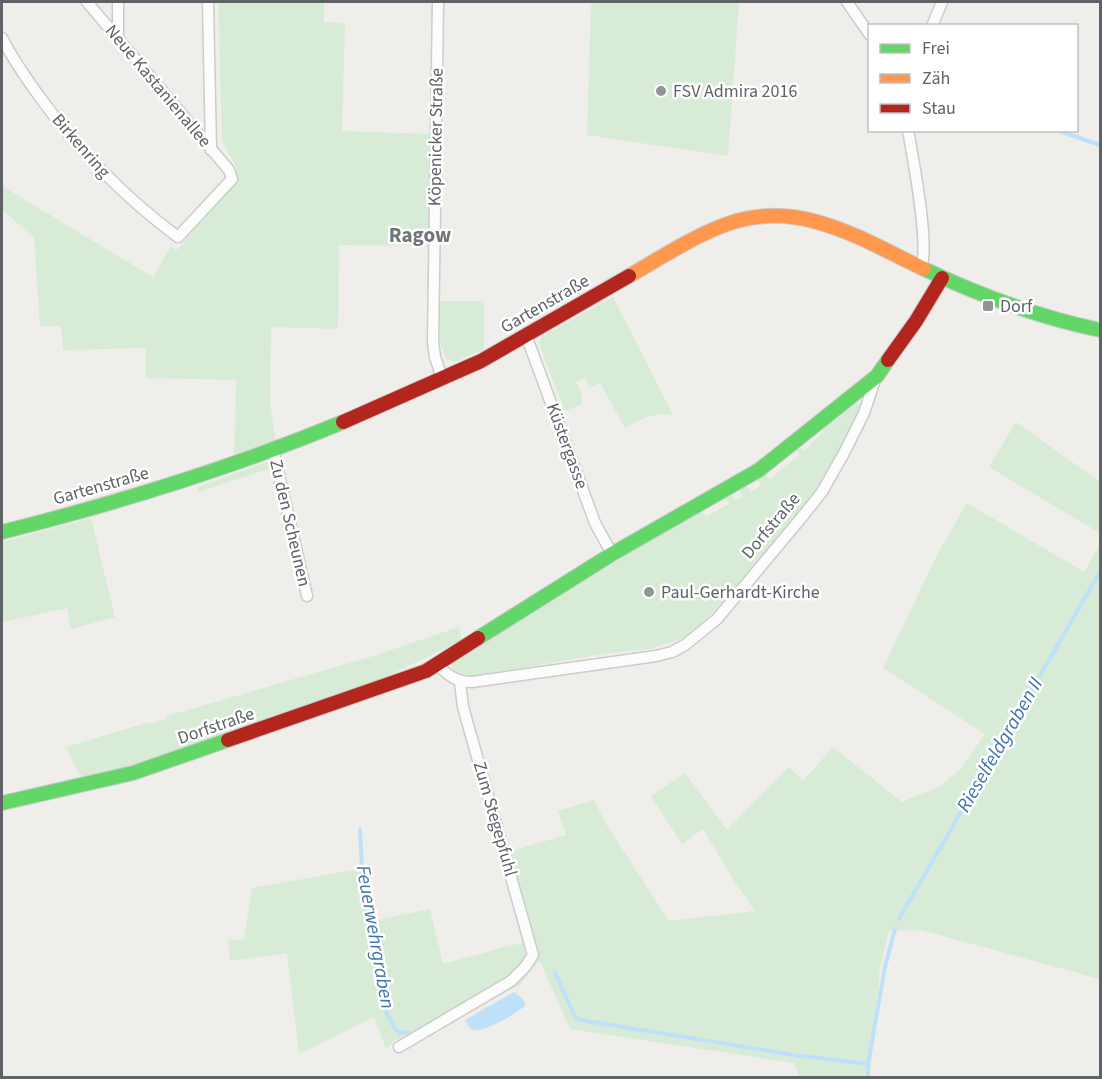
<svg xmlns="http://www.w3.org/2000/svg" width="1102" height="1079" viewBox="0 0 1102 1079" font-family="'Source Sans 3',sans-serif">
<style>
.green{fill:#d8ebd6}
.water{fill:#bfe0f9}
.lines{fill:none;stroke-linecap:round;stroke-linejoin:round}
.stream{stroke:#bfe0f9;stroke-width:4}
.street-casing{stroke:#cbcccc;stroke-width:13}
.fast-casing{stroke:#cacacb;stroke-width:16}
.slow-casing{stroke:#cacacb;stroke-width:16}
.jam-casing{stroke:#cacacb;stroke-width:16}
.street{stroke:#fdfcfc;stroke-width:10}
.fast{stroke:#63d668;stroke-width:14}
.slow{stroke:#ff974d;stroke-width:14}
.jam{stroke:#b3261e;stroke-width:14}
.poi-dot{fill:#919496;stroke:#fff;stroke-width:2}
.labels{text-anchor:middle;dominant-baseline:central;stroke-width:5;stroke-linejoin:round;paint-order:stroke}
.street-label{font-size:18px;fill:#5f6368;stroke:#fff}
.poi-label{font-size:18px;fill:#5f6368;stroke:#fff;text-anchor:start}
.water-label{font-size:20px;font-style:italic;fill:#4174aa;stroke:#fff}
.quarter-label{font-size:21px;font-weight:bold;fill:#70757a;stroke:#fff}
</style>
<rect width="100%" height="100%" fill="#efeeea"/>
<g class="green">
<path d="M218,2H324V22L345,23L342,131L432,134L429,246L339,245L338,329L271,327L270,403L276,442L234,458L236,380L146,378V348L63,350L61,326H40L34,237L2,210V186L153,277L171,246L177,250L192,232L186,226L237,169L222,141Z"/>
<path d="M591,2H739L728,156L587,135Z"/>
<path d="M613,297L673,415C653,412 643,419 625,428L600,383L590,388L585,378L576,382L581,392L582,404L565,411L540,347V340L543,336Z"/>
<path d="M440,301H484V349L455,362L446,359L440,343Z"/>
<path d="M854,401L859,404L861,411L819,489L745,578L699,627L681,639L648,649L602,654L466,678C458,676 451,673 452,663L479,641L701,509L706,517L729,504L725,497L731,494L735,500L743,496L739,489L745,485L751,492L761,485L756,478L764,473L770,479L799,455L796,449L798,446L805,451L823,431L820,427Z"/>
<path d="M1016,422L1100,482V533L989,467Z"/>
<path d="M269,461L274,465L298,578L269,469L198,492L197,487Z"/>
<path d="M967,503L1084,572L1100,544V979L921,930L889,931L880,967L870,1077L800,1078L794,1063L570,1029L541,963L538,962L519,986L395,1040L386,1049L374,1017L299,1054L287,953L230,961L228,940L244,939L252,888L359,869L369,922L430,909L443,964L528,941L505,853L566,835L558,811L594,800L606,824L669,921L755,911L736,884L703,829L682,844L651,796L685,773L727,830L789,767L803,781L833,747L902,802L937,788L961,769L985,734L883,668L938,553Z"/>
<path d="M91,518L115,617L71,629L67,608L2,622V542Z"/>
<path d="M459,627L462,640L379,680L182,752L82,780L66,747L149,722L150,724L167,719V716L367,658Z"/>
</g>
<path class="water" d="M514,992L520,996L526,1005C517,1013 486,1032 474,1030C469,1029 467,1024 465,1020Z"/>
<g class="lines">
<g class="stream">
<path d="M1062,132L1100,145"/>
<path d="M360,830L363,889L383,1006L395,1029L401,1033L408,1032"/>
<path d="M899,919L1100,572"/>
<path d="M555,973L575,1017L580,1020L794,1055L868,1064"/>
<path d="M868,1078V1064L885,967L895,929"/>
</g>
<defs>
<g id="street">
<path d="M118,2V37"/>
<path d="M208,2L211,150"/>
<path d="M438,2L433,342L435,357L442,378"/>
<path d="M847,2L870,35"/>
<path d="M932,26L942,2"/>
<path d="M2,38C12,58 26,78 39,96C79,151 124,197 178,237L232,179L229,170L87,2"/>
<path d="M908,130C913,159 930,245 921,268"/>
<path d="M526,335L595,523L612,554"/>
<path d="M273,449L307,596"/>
<path d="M438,665C448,676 457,682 472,682L656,656L672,652L685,645L717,619L802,517L822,492L844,453L864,413L876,377"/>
<path d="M399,1047L511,981L525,967L533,955L463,707L460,682"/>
</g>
<g id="fast">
<path d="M924,269C981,296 1038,317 1100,330"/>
<path d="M2,532C118,503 232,468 343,422"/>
<path d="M478,638L612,554L759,470L877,376L888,360"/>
<path d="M2,803L133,773L228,740"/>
</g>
<path id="slow" d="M629,276C662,257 695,235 730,223C801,199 863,240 924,269"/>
<g id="jam">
<path d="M888,360L916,321L942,278"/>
<path d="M343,422L481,361L629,276"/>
<path d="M228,740L426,671L478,638"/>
</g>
</defs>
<use href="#street" class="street-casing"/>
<use href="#fast" class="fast-casing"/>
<use href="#slow" class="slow-casing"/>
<use href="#jam" class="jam-casing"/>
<use href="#street" class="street"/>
<use href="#fast" class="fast"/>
<use href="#slow" class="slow"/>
<use href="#jam" class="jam"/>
</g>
<g class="poi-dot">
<circle cx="661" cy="91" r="6"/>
<rect x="982" y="300" width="12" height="12" rx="3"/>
<circle cx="649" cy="592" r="6"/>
</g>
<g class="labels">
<g class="street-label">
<text transform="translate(158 86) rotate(50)">Neue Kastanienallee</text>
<text transform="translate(436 137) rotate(-89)">Köpenicker Straße</text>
<text transform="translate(81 146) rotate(49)">Birkenring</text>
<text transform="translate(545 304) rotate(-30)">Gartenstraße</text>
<text transform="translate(567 446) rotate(70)">Küstergasse</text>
<text transform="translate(101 486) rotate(-16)">Gartenstraße</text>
<text transform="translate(290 523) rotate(77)">Zu den Scheunen</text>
<text transform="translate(771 526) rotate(-50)">Dorfstraße</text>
<text transform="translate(216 726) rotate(-19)">Dorfstraße</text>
<text transform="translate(495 819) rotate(74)">Zum Stegepfuhl</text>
</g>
<g class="poi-label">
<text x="673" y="91">FSV Admira 2016</text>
<text x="1000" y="306">Dorf</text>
<text x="661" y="592">Paul-Gerhardt-Kirche</text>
</g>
<g class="water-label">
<text transform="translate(1000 745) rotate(-60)">Rieselfeldgraben II</text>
<text transform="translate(375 937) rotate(80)">Feuerwehrgraben</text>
</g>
<g class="quarter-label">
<text x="420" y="235">Ragow</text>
</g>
</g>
<rect width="1102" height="1079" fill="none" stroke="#5f6368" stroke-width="6"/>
<rect x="868" y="24" width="210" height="108" fill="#ffffff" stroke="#bfc1c3" stroke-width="1.5"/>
<rect x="880" y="44" width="30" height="9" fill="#63d668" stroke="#bfc1c3" stroke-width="1.5"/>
<text x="922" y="54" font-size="18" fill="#5f6368">Frei</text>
<rect x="880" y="74" width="30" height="9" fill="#ff974d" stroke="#bfc1c3" stroke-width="1.5"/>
<text x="922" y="84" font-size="18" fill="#5f6368">Zäh</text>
<rect x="880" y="104" width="30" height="9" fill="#b3261e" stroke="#bfc1c3" stroke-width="1.5"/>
<text x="922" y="114" font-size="18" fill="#5f6368">Stau</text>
</svg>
